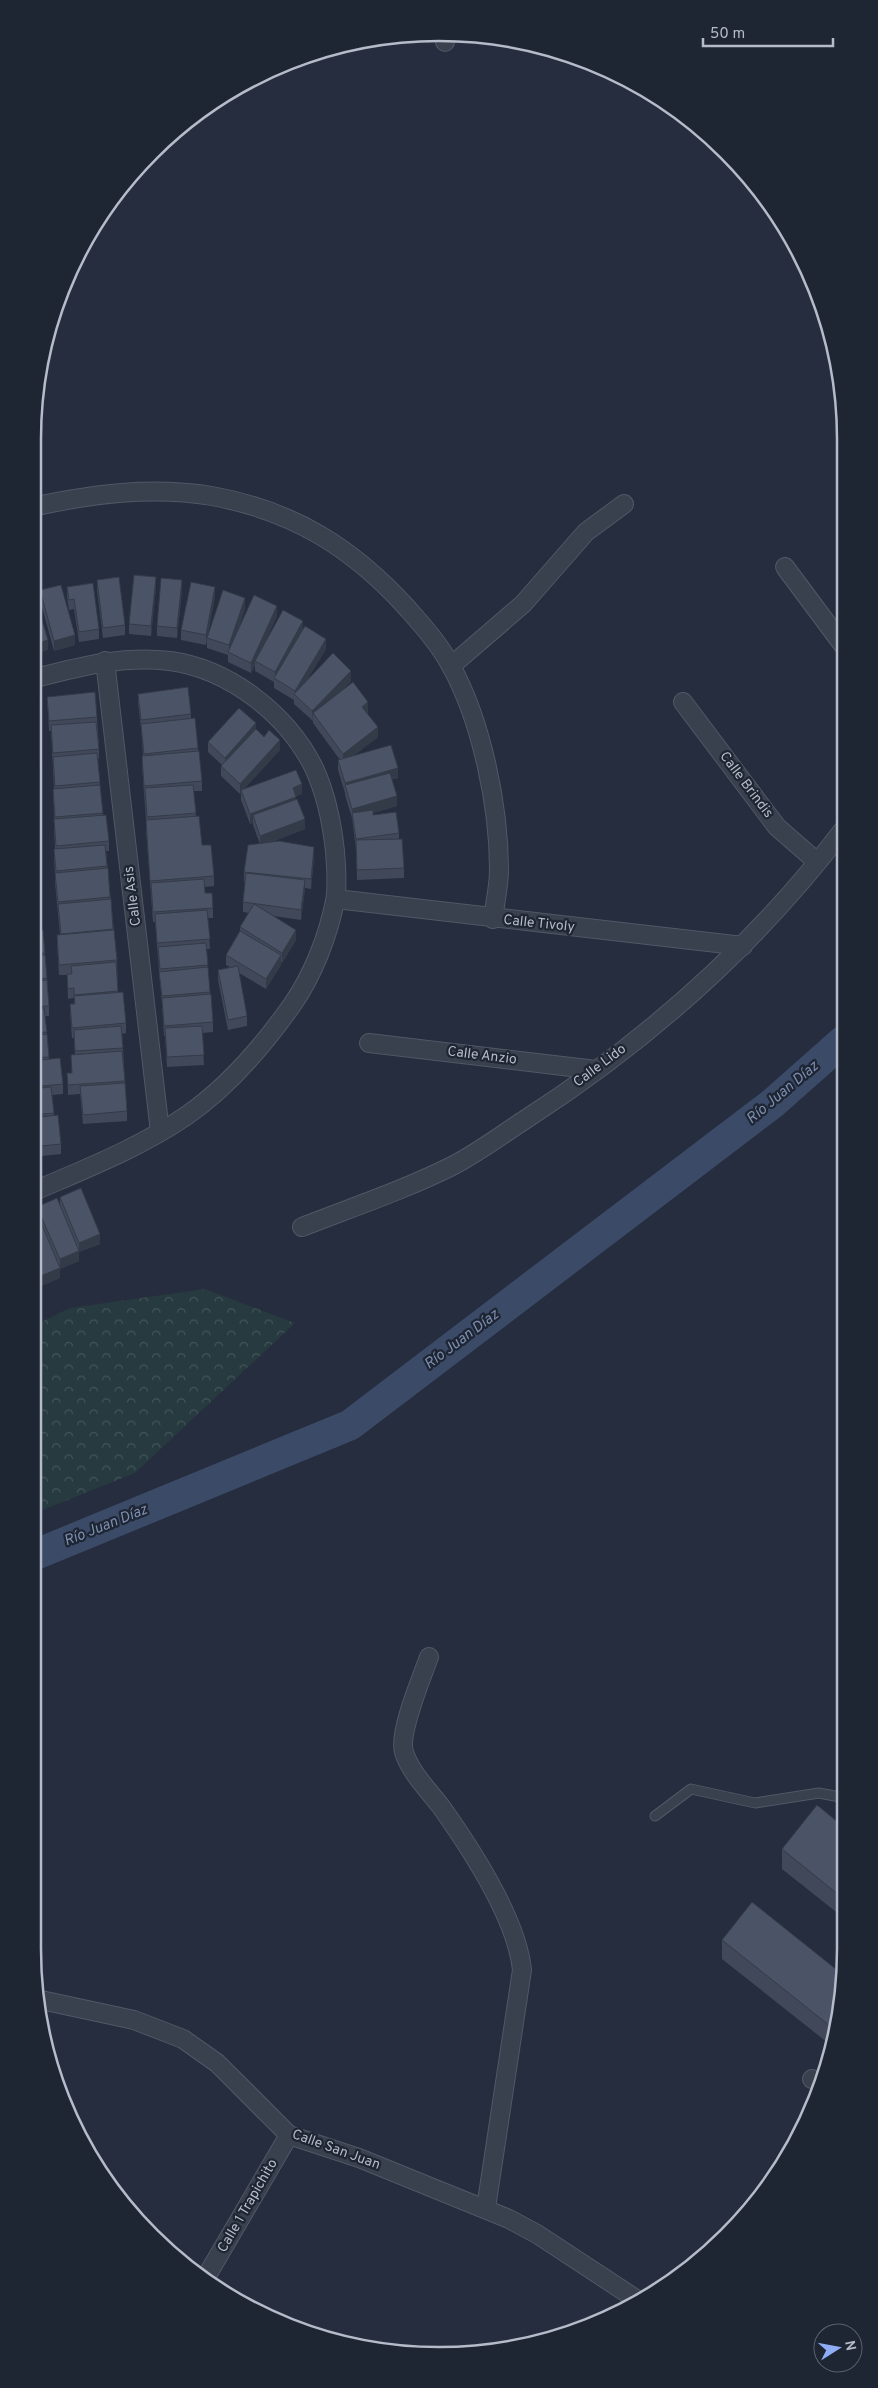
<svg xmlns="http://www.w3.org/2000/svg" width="878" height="2388" viewBox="0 0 878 2388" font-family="Overpass,sans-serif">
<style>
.forest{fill:url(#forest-crowns)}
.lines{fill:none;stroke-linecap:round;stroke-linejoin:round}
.river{stroke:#3b4a67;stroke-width:31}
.service-casing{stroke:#515866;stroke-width:11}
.minor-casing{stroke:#515866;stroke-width:20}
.service{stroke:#39404e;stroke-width:9}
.minor{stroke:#39404e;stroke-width:18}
.wall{fill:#404859}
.shaded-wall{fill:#343b48}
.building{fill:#4b5467;stroke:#343b48}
.labels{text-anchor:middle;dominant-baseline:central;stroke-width:4.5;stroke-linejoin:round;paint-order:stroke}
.street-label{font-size:14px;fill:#b5bbc9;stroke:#1e2533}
.water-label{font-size:15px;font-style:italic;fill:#7d8eb0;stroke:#1e2533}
.rim{fill:none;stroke:#b5bbc9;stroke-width:2.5}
</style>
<defs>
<pattern id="forest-crowns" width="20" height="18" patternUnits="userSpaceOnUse" patternTransform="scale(1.25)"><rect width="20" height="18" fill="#273a3f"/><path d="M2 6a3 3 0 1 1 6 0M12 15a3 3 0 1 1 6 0" fill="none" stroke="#445559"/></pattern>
</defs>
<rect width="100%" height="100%" fill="#252d3e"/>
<path class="forest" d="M205,1289L295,1323L135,1473L33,1514V1326L70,1308Z"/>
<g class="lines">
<path class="river" d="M32,1556L350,1425L773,1103L843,1041"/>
<defs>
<path id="service" d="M655,1816L691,1789L755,1803L819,1793L845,1798"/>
<g id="minor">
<path d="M445,42V34"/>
<path d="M32,507C92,494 151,486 212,496C294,511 353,548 408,609C423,626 440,645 451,666C482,722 499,807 499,870C499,886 495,903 493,919"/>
<path d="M785,567L843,645"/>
<path d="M105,661L160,1132"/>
<path d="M451,666L523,604L586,532L624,504"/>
<path d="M32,679C79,667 122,655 170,661C230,669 288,715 314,768C326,794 332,823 335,851C336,867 338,886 335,901C328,936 313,975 292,1005C263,1046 228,1087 186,1116C139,1148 85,1169 32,1192"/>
<path d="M683,702L777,827L816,861"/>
<path d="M336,899L743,946"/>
<path d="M369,1043L596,1070"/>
<path d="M302,1227C353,1207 407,1189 456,1164C480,1151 503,1134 526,1119C647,1041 756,944 843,830"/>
<path d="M429,1657C422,1677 398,1733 404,1752C410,1772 429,1791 442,1808C471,1849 517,1920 522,1970L486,2208"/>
<path d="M41,2000L134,2020L183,2039L217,2063L289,2135L359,2158L509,2219L537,2234L639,2301"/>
<path d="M812,2079L821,2082"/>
<path d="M206,2277L289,2135"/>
</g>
</defs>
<use href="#service" class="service-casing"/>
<use href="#minor" class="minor-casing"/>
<use href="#service" class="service"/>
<use href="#minor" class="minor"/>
</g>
<g class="wall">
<path d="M97,580L125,625V635L103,638L97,590Z"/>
<path d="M67,587L99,629V639L79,642L74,609L69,610L67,597Z"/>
<path d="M156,587L151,636L129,634V624Z"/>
<path d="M40,590L75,645L54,651L40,600Z"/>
<path d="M182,590L177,638L157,636V626Z"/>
<path d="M215,597L206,645L181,640V630Z"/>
<path d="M245,608L237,633L277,616L265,642L303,630L326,649L307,680L351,681L341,691L368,712L367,713L378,737L353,756L398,778L392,779L397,806L373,813V815L399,833V839L404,868V878L357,880L356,849L352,818L345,795V793L338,770V760H340L313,723V721L294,704V700L274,688V682L255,671V665L251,673L228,662V655L207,648V638Z"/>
<path d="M138,694L191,714V718L198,748L202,781V791H194L196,816L202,845L214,876V886L205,887V893L213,908V918H208L210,949H206L213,1022V1032L202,1033L204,1065L167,1067L165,1036H164L162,1006L155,922H153L146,830V820L142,766V756H143L141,728L138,703Z"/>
<path d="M47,697L97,717L99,749V759H98L100,785L103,815L109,841V851H106L117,960L118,992L126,1023V1033L122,1034L127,1111V1121L83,1124L80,1094L68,1095L67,1073H72L71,1055L75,1054L74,1038H72L70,1014V1004H74V998L68,999L67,975H59L57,945V935H60L55,883V873L54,859V849H55L54,829V819L53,789H54L51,731H49Z"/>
<path d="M32,723L37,736V746H34L36,770V780H33L35,805H33L36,860H32Z"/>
<path d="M256,729L280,750L244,789L302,794L296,796V799L305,829L269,843L314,857L311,889L305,888L301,920L273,916L296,940L282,963L281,962V965L266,989L239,973L247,1016V1026L228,1030L218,980V970L230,967L226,965V955L240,931V927L249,913L243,912V902L245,882H244V872L260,844L253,825V823L250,824L241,800V792L240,794L221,776V766L222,765L208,752V742Z"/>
<path d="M32,888L37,930L45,953L49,1006V1016H45L49,1059L63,1084V1094L52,1095L54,1116L61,1144V1154L32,1157Z"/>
<path d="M60,1197L100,1244L79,1252V1261L60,1269V1278L36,1288L32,1279V1206L37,1213V1207L60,1206Z"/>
<path d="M845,1828V1919L782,1869V1849Z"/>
<path d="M722,1940L842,1974L833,2047L722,1959Z"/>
</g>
<g class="shaded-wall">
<path d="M156,577V587L151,636V626Z"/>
<path d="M182,580V590L177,638V628Z"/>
<path d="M215,587V597L206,645V635Z"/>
<path d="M245,598V608L230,653H229V645Z"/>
<path d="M277,606V616L256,662L255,661V665L251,673V663Z"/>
<path d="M303,621V631L275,678V672Z"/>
<path d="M75,635V645L54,651V641Z"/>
<path d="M326,639V649L297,697L295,695V691Z"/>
<path d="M48,640V650L32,655V645Z"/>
<path d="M351,671V681L316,718L313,713L312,721V711Z"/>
<path d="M368,702V712L362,717V707Z"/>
<path d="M256,723V733L225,768V758Z"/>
<path d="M378,727V737L343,764V754Z"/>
<path d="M280,740V750L241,792V790V792L240,794V784Z"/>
<path d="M398,768V778L347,792L345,785V793V783Z"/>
<path d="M302,784V794L293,798V788Z"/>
<path d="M397,796V806L353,819L352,809Z"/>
<path d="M296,797V807L253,815V823L250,824V814Z"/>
<path d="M305,819V829L260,846V836Z"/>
<path d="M314,847V857L311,889V879Z"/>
<path d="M305,880V890L301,920V910Z"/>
<path d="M296,930V940L282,963V953Z"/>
<path d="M281,955V965L266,989V979Z"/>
<path d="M100,1234V1244L79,1252V1261L60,1269V1278L36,1288V1278L60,1268V1259L79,1251V1243Z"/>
</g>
<g class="building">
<path d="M134,575L156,577L151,626L129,624Z"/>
<path d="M119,577L125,625L103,628L97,580Z"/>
<path d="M161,578L182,580L177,628L157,626Z"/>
<path d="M191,582L215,587L206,635L181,630Z"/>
<path d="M93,583L99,629L79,632L74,599L69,600L67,587Z"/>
<path d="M61,585L75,635L54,641L40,590Z"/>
<path d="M223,590L245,598L229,645L207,638Z"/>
<path d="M34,593L48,640L32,645V594Z"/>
<path d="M254,595L277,606L251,663L228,652Z"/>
<path d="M283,610L303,621L275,672L255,661Z"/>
<path d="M305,626L326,639L295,691L274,678Z"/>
<path d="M333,653L351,671L312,711L294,694Z"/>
<path d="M353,682L368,702L362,707L378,727L343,754L313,713Z"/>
<path d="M188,687L191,714L141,720L138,694Z"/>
<path d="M95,692L97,717L49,721L47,697Z"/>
<path d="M239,708L256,723L225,758L208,742Z"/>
<path d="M195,718L198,748L144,754L141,724Z"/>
<path d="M96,722L99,749L53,753L51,725Z"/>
<path d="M32,723H35L37,736L32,737Z"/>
<path d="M256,729L264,737L269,730L280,740L240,784L221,766Z"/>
<path d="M32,742H33L36,770H32Z"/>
<path d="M391,745L398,768L345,783L338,760Z"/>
<path d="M199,751L202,781L144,786L142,756Z"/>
<path d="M97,753L100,782L55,786L53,757Z"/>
<path d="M296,770L302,784L293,788L296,797L250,814L241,790Z"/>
<path d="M32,772L35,795H32Z"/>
<path d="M390,773L397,796L352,809L345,785Z"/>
<path d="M100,785L103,813L55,817L53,789Z"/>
<path d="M193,785L196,813L147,817L145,788Z"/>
<path d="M297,799L305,819L260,836L253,815Z"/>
<path d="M32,800L34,821H32Z"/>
<path d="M373,810V815L396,812L399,833L356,839L352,813Z"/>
<path d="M106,815L109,841L56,846L54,819Z"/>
<path d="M199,816L202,845H211L214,876L150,881L146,820Z"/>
<path d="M32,825H34L36,850H32Z"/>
<path d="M402,839L404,868L357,870L356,840Z"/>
<path d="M279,841L314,847L311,879L244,872L248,845Z"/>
<path d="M105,845L107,866L56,871L54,849Z"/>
<path d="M108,868L110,897L58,902L55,873Z"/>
<path d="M246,873L305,880L301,910L243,902Z"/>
<path d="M204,879L205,893H212L213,908L153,912L151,883Z"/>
<path d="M32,888L34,902L32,903Z"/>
<path d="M111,899L113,929L61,934L58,904Z"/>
<path d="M32,904H35L37,926H32Z"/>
<path d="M254,904L296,930L282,953L240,927Z"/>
<path d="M207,910L210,939L157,943L155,914Z"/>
<path d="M43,930L45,953L32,954V931Z"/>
<path d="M114,930L117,960L59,965L57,935Z"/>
<path d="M240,931L281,955L266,979L226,955Z"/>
<path d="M206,943L208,965L160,969L158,947Z"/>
<path d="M45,955L47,978L32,980V956Z"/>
<path d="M116,962L118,991L74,995V988L68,989L67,974H72L71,966Z"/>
<path d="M238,966L247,1016L228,1020L218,970Z"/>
<path d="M208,967L210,992L162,996L159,972Z"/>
<path d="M47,980L49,1006L32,1007V982Z"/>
<path d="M123,992L126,1023L72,1028L70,1004H75L74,996Z"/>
<path d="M211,994L213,1022L164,1026L162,998Z"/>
<path d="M44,1008L47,1032L32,1033V1009Z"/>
<path d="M121,1026L123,1048L75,1051L74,1030Z"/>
<path d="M202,1026L204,1055L167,1057L165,1028Z"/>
<path d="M47,1034L49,1057L32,1058V1036Z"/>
<path d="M122,1051L125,1081L68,1085L67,1073H72L71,1055Z"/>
<path d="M60,1058L63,1084L32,1087V1061Z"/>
<path d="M125,1083L127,1111L83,1115L80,1086Z"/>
<path d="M51,1087L54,1113L32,1115V1089Z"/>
<path d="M58,1115L61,1144L32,1147V1118Z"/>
<path d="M81,1188L100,1234L79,1243L60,1197Z"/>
<path d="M57,1198L79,1251L60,1259L37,1207Z"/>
<path d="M32,1206H34L60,1268L36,1278L32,1269Z"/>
<path d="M817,1805L845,1828V1900L782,1849Z"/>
<path d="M752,1902L842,1974L835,2030L722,1940Z"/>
</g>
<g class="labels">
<g class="street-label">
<text transform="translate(746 785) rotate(53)">Calle Brindis</text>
<text transform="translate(133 896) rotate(-97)">Calle Asis</text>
<text transform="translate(539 924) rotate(6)">Calle Tivoly</text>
<text transform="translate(482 1056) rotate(7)">Calle Anzio</text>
<text transform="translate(600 1066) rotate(-37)">Calle Lido</text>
<text transform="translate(336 2150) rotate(20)">Calle San Juan</text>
<text transform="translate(248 2206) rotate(-60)">Calle 1 Trapichito</text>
</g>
<g class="water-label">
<text transform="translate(783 1093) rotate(-40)">Río Juan Díaz</text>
<text transform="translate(462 1340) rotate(-37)">Río Juan Díaz</text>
<text transform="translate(106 1526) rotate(-22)">Río Juan Díaz</text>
</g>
</g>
<path d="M0 0H878V2388H0ZM439 41H439A398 398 0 0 1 837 439V1949A398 398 0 0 1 439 2347H439A398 398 0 0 1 41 1949V439A398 398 0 0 1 439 41Z" fill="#1e2533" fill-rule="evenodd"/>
<path class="rim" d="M439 41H439A398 398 0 0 1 837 439V1949A398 398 0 0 1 439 2347H439A398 398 0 0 1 41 1949V439A398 398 0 0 1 439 41Z"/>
<g transform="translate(838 2348) rotate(79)"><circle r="24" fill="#1e2533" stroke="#5a616f"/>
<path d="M0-4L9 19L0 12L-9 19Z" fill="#8eadf5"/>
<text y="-8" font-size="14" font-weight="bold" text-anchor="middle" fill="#b5bbc9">N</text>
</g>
<path d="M703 38v8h130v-8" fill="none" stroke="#b5bbc9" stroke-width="2.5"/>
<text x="710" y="38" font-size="15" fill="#b5bbc9" stroke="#1e2533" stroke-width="4" paint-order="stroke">50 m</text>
</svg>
